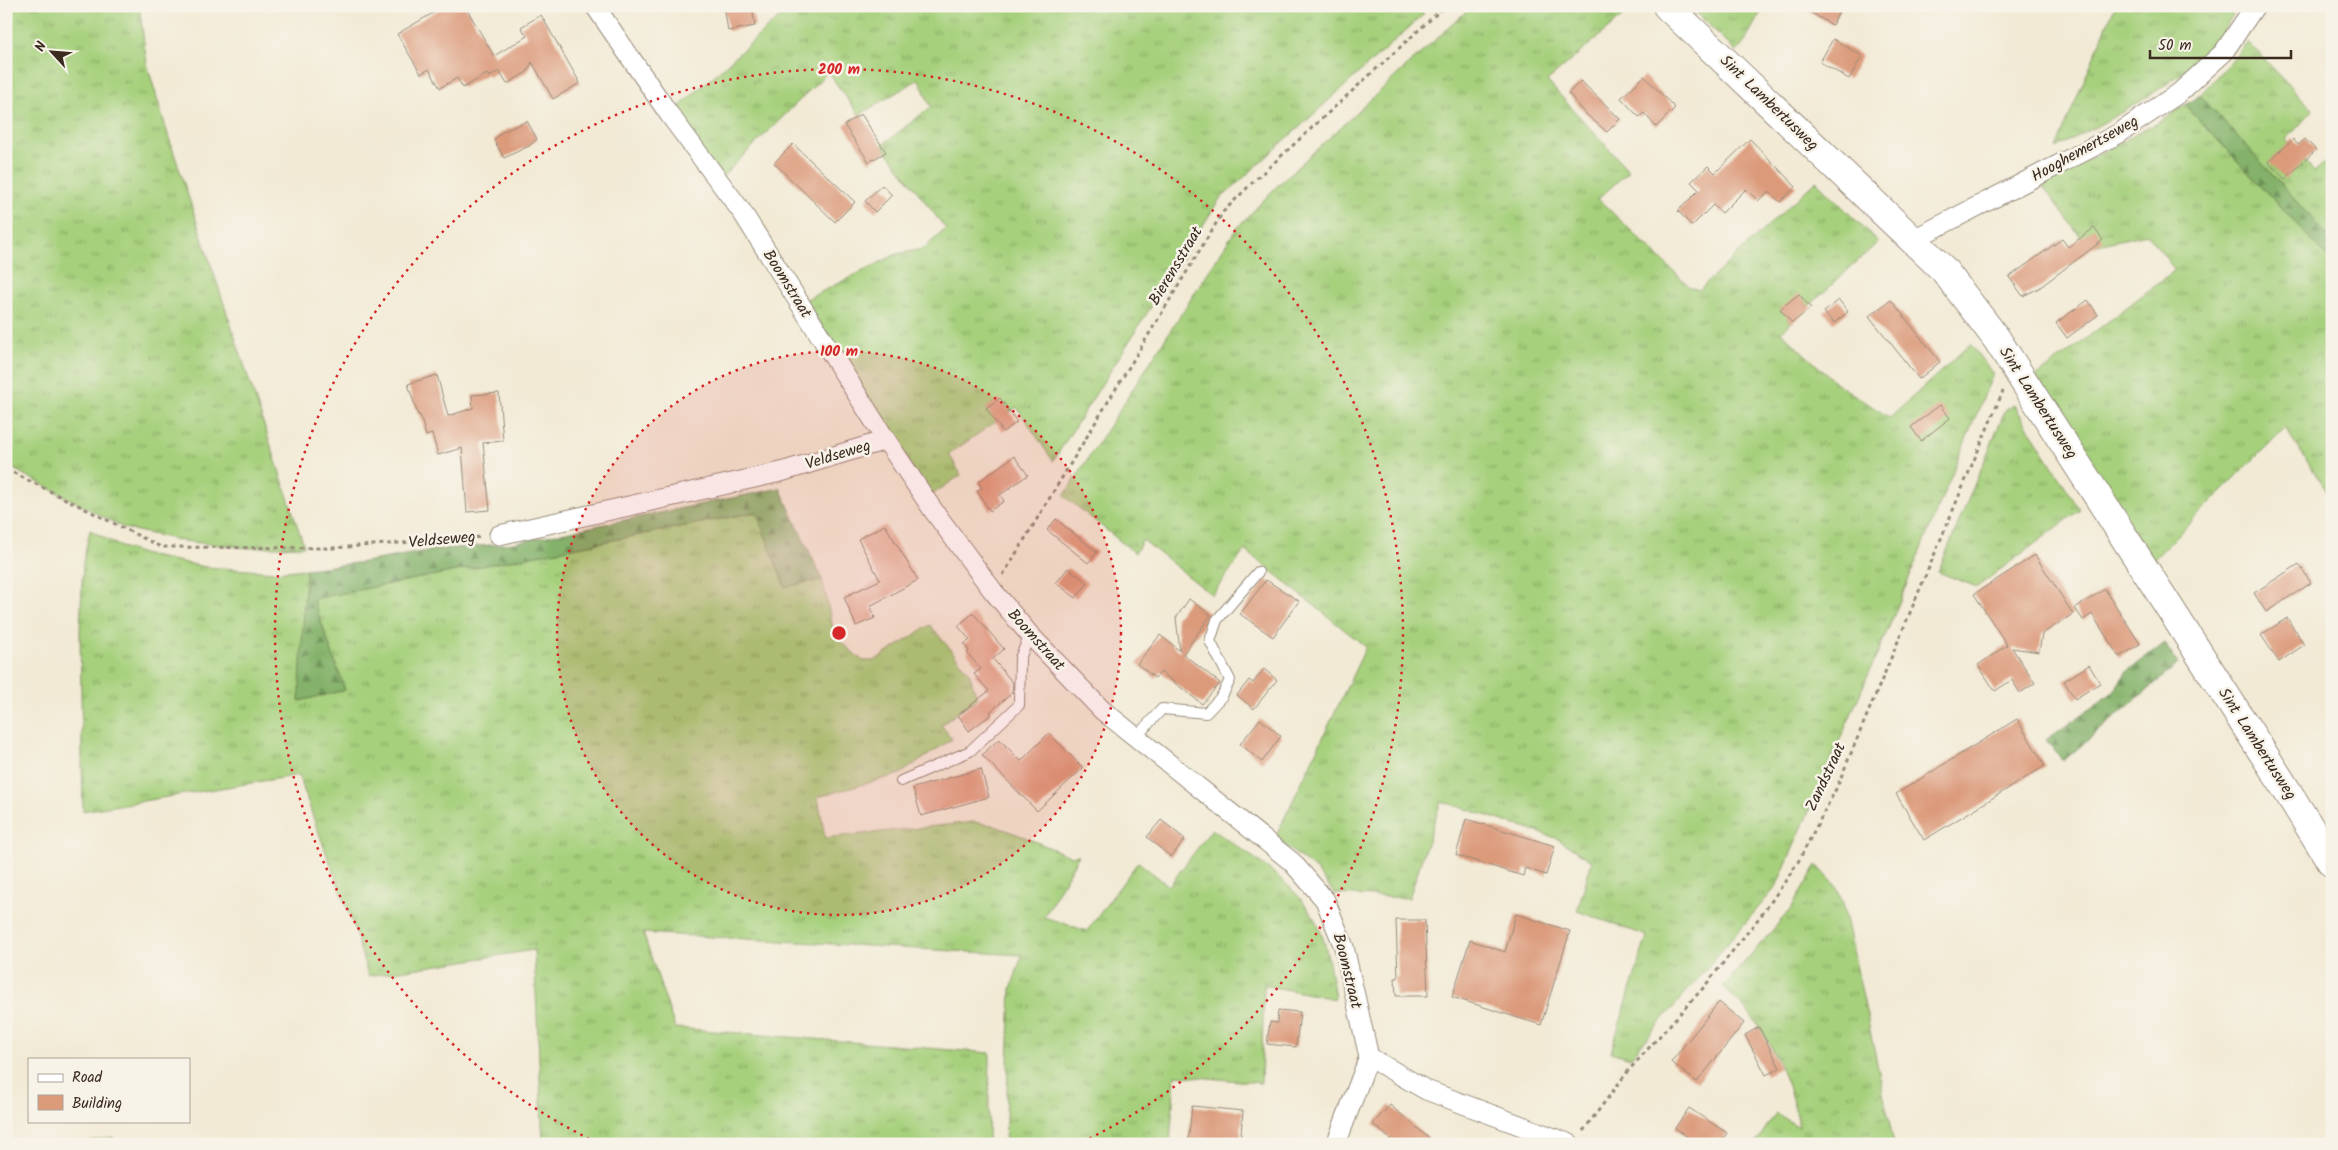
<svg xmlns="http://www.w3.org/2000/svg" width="2338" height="1150" viewBox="0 0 2338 1150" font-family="Kalam,sans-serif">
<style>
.grass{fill:url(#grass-tufts);stroke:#707d4c}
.forest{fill:url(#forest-firs);stroke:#606e44}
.building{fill:#db9a7a}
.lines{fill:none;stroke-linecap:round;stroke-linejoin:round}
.lane-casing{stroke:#968a7a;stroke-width:12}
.street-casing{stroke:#968a7a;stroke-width:21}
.secondary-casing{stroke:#968a7a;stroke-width:30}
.path{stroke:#968a7a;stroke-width:3;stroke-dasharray:4 4;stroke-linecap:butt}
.lane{stroke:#fff;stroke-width:10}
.street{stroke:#fff;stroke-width:19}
.secondary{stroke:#fff;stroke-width:28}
.ring{fill:none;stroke:#d62828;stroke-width:2.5;stroke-dasharray:2.5 5}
.labels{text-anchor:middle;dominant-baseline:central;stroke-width:5;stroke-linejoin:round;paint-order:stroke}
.street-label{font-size:16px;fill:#3b2a1e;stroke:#f7f3e8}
.centre{fill:#d62828;stroke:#f7f3e8;stroke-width:2.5}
.ring-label{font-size:15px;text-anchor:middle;font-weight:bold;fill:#d62828;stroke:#f7f3e8;stroke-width:5;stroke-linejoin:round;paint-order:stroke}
</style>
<defs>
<pattern id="grass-tufts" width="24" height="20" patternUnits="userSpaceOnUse" patternTransform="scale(1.25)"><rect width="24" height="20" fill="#a6d07b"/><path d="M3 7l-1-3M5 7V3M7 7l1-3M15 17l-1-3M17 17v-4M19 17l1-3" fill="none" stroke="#88a964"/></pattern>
<pattern id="forest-firs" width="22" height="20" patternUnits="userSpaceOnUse" patternTransform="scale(1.25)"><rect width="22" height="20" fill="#84b26b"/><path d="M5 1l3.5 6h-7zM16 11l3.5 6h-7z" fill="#6d9157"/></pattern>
</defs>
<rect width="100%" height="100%" fill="#f7f3e8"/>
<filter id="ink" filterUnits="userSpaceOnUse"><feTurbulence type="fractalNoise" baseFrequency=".02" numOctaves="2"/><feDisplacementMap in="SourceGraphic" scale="10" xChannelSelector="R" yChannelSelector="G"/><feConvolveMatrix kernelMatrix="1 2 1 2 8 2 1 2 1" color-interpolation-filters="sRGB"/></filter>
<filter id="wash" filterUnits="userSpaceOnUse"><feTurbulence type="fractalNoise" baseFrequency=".0096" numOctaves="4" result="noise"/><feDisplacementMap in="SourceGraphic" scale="20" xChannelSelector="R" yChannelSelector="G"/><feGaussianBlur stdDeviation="1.12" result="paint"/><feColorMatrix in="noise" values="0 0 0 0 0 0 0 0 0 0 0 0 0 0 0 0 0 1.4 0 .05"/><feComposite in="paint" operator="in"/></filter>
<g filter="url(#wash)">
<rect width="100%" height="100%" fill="#f2ead5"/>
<g class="grass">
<path d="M6,6H139L147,64L168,135L304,546L248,548L183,541L124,528L6,465Z"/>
<path d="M792,6H1416L1424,14L1219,200L1053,461L1017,407L949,454L961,475L930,496L805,300L897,254L923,249L946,229L882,145L931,107L919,79L859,115L828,72L722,177L671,114Z"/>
<path d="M1472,6L1633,7L1547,81L1629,171L1598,199L1690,287L1699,290L1816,181L1878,242L1781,332L1836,383L1890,418L1970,344L1993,374L1889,627L1776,887L1630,1058L1611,1052L1647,936L1577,911L1592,861L1556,838L1441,801L1409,898L1335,894L1315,869L1275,838L1366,647L1245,550L1212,595L1143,540L1135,553L1064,496L1236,229L1278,185Z"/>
<path d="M1690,6H1764L1745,41L1736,52Z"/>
<path d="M2115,6H2238C2231,17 2225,29 2218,39C2179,85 2108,120 2056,148Z"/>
<path d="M2248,42L2313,110L2286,140L2314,172L2329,159L2332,162V241L2200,95Z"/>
<path d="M2185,105L2332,262V499L2285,428L2151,562L2036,377L2175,270L2147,234L2088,247L2041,184L2168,117Z"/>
<path d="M2014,405L2080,510L1977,587L1938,572L2006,409Z"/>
<path d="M757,512L785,587L822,579L835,637L863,661H874L930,625L969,672L977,698L941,725L952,739L900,774L818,797L825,838L974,822L992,825L1022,836L1070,856L1079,855L1044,917L1087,931L1138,862L1169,886L1212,829C1253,858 1307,888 1323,938C1329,958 1332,979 1335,999L1264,985L1261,1083L1175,1075L1170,1144H1005L1011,989L1022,955L643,933L675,1028L990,1053L988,1144H543L534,950L368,976L353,924L313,817L299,775L83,811L80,632L83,562L90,530L121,547L146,555L206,567L275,572L306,569L300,701L345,690L313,599Z"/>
<path d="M1817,865L1836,886L1843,903L1894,1144H1755L1776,1113L1799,1127C1792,1091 1777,1051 1755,1021C1746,1008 1733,998 1723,987L1790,910Z"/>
<path d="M113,1137V1144H73Z"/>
</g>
<g class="forest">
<path d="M2200,95L2332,241V262L2185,105Z"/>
<path d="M780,488L822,579L785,587L756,512L313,599L345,690L299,701L306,569L365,562L433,550L513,543Z"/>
<path d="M2164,643L2178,664L2063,761L2046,740L2112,693L2127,671Z"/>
</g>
<g id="blocks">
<g class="building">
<path d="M445,6H465L494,56L527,36L521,27L541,15L580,83L553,99L532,62L527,72L507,84L499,71L489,77L487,74L463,88L457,78L440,88L429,69L421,74L397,34Z"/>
<path d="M724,6H752L755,26L728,31Z"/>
<path d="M1800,6H1842L1832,25Z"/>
<path d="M1833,39L1862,56L1849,79L1820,62Z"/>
<path d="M1644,76L1675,108L1656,127L1644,113L1639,117L1621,98Z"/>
<path d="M1581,81L1620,119L1607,132L1586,114L1568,93Z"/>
<path d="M861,114L886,152L869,162L844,125Z"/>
<path d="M527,121L537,139L529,146L504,158L494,140L502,132Z"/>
<path d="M1750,139L1796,187L1780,202L1769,191L1758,201L1746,189L1722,213L1713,205L1692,226L1678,211L1699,190L1691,182L1708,166L1715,173Z"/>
<path d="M2293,139L2298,145L2305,139L2316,150L2285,179L2268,162Z"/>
<path d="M793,144L855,202L835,222L774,163Z"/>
<path d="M882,185L892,195L875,212L865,201Z"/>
<path d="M2094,228L2103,240L2039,288L2023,296L2009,277L2062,239L2068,247Z"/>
<path d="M1799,294L1811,308L1792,323L1780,309Z"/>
<path d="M1839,300L1848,312L1834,323L1824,312Z"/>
<path d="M1891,300L1940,362L1919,379L1869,316Z"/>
<path d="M2088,300L2098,315L2067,338L2056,323Z"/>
<path d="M437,375L448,416L473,408L472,395L499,393L503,441L483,443L490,510L467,512L462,448L438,455L432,434L426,436L420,415H418L408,384Z"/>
<path d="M1000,398L1017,422L1003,432L986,408Z"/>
<path d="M1940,405L1950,418L1921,441L1911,427Z"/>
<path d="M1014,456L1028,475L1000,495L1004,501L990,511L977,491L982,488L978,482Z"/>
<path d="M1056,519L1097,552L1088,563L1047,530Z"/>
<path d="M885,525L918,580L870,606L875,618L856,626L844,597L880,580L858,539Z"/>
<path d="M2035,555L2073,614L2042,634L2039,652L2012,648L2035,683L2020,693L2012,680L1995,691L1978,665L2007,645L1974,594Z"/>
<path d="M2299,564L2311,583L2266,612L2254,593Z"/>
<path d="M1068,568L1088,583L1076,598L1056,583Z"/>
<path d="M1266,580L1299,601L1273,637L1240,614Z"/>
<path d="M2105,589L2140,644L2119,657L2092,614L2083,620L2075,608Z"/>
<path d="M1189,599L1211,615L1183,654L1220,683L1202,704L1161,672L1155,678L1137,664L1160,635L1180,651L1176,618Z"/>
<path d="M973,613L1004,649L993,659L1013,683L1012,693L990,712L992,714L969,731L958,715L989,691L974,674L981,669L967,653L969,651L964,644L970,640L958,626Z"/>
<path d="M2287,618L2304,645L2279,662L2261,635Z"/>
<path d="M2089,665L2100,683L2075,699L2064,681Z"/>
<path d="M1264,669L1277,680L1254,709L1237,695L1249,680L1253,683Z"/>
<path d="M1260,719L1281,736L1262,762L1240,744Z"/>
<path d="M2017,719L2045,766L1924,840L1896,794Z"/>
<path d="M1049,733L1083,768L1037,811L982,755L999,739L1021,761Z"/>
<path d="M981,769L989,797L921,816L913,788Z"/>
<path d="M1466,819L1555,846L1546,875L1525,868L1523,876L1456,855Z"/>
<path d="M1161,820L1185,839L1171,857L1147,837Z"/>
<path d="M1516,914L1570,931L1541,1025L1452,997L1470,940L1505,952Z"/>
<path d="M1396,920H1425L1428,996H1396L1395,978H1398Z"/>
<path d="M1719,1002L1744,1023L1697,1082L1671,1062Z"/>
<path d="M1278,1010L1300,1012L1296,1047L1267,1044L1270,1022L1277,1023Z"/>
<path d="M1759,1027L1780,1068L1766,1075L1745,1035Z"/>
<path d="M1390,1105L1436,1144H1396L1373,1124Z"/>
<path d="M1192,1106L1243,1111L1240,1144L1188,1143Z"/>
<path d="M1689,1108L1727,1133L1720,1144H1697L1675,1128Z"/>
</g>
</g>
</g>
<g filter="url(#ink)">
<use href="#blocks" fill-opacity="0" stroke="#968a7a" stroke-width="1"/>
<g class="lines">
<defs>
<g id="lane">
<path d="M1136,737L1162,709L1206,713L1222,696L1230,680L1210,641L1217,620L1258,572"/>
<path d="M901,781L970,751L1019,705L1020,658L1030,635"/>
</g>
<g id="street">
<path d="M595,6L669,114L742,212L886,440L933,510L993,591L1030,635L1102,710L1292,862L1325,900L1344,947L1369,1057L1426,1090L1570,1144"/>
<path d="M1912,240L2118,134L2179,93L2223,53L2255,6"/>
<path d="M499,535L781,472L886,440"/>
<path d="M1336,1144L1369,1057"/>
</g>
<path id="secondary" d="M1667,6L1944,270L1996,338L2281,781L2332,863"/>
</defs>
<use href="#lane" class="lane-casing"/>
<use href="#street" class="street-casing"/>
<use href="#secondary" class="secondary-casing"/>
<g class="path">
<path d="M6,469L161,547L333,548L481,537"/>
<path d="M1003,575L1223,212L1255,180L1445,6"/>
<path d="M1583,1131L1628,1071L1704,987L1766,909L1797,864L1836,789L2003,391"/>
</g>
<use href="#lane" class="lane"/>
<use href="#street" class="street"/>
<use href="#secondary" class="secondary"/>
</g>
</g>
<circle cx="839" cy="633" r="282" fill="#d62828" fill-opacity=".12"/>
<g class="ring">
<circle cx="839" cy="633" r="282"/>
<path d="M596 1142A564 564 0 1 1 1082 1142"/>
</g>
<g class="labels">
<g class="street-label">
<text transform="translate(1769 103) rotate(44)">Sint Lambertusweg</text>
<text transform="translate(2085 149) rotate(-29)">Hooghemertseweg</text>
<text transform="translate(1176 266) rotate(-59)">Bierensstraat</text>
<text transform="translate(787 284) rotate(58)">Boomstraat</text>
<text transform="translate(2038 403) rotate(57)">Sint Lambertusweg</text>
<text transform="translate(838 455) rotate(-17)">Veldseweg</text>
<text transform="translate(442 540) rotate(-5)">Veldseweg</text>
<text transform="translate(1036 640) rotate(48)">Boomstraat</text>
<text transform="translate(2257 744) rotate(57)">Sint Lambertusweg</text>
<text transform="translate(1826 777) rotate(-65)">Zandstraat</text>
<text transform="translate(1347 971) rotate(76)">Boomstraat</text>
</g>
</g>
<circle cx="839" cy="633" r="8" class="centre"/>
<g class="ring-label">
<text x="839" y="74">200 m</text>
<text x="839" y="356">100 m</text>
</g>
<rect width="2338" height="1150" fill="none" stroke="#f7f3e8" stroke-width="25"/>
<rect x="28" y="1058" width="162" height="65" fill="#f7f3e8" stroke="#aca397"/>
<rect x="38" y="1074" width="25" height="8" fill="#ffffff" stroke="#aca397"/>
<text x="72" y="1082" font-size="15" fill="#3b2a1e">Road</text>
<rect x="38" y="1095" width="25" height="15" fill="#db9a7a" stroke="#aca397"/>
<text x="72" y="1108" font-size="15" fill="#3b2a1e">Building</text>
<g transform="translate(52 52) rotate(296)" stroke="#f7f3e8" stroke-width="4" paint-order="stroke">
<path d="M0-4L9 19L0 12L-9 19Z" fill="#3b2a1e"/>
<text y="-8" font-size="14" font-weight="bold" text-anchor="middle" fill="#3b2a1e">N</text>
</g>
<path d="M2150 50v8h141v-8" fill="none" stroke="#3b2a1e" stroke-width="2.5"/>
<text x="2158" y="50" font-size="15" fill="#3b2a1e" stroke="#f7f3e8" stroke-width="4" paint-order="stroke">50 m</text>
</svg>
